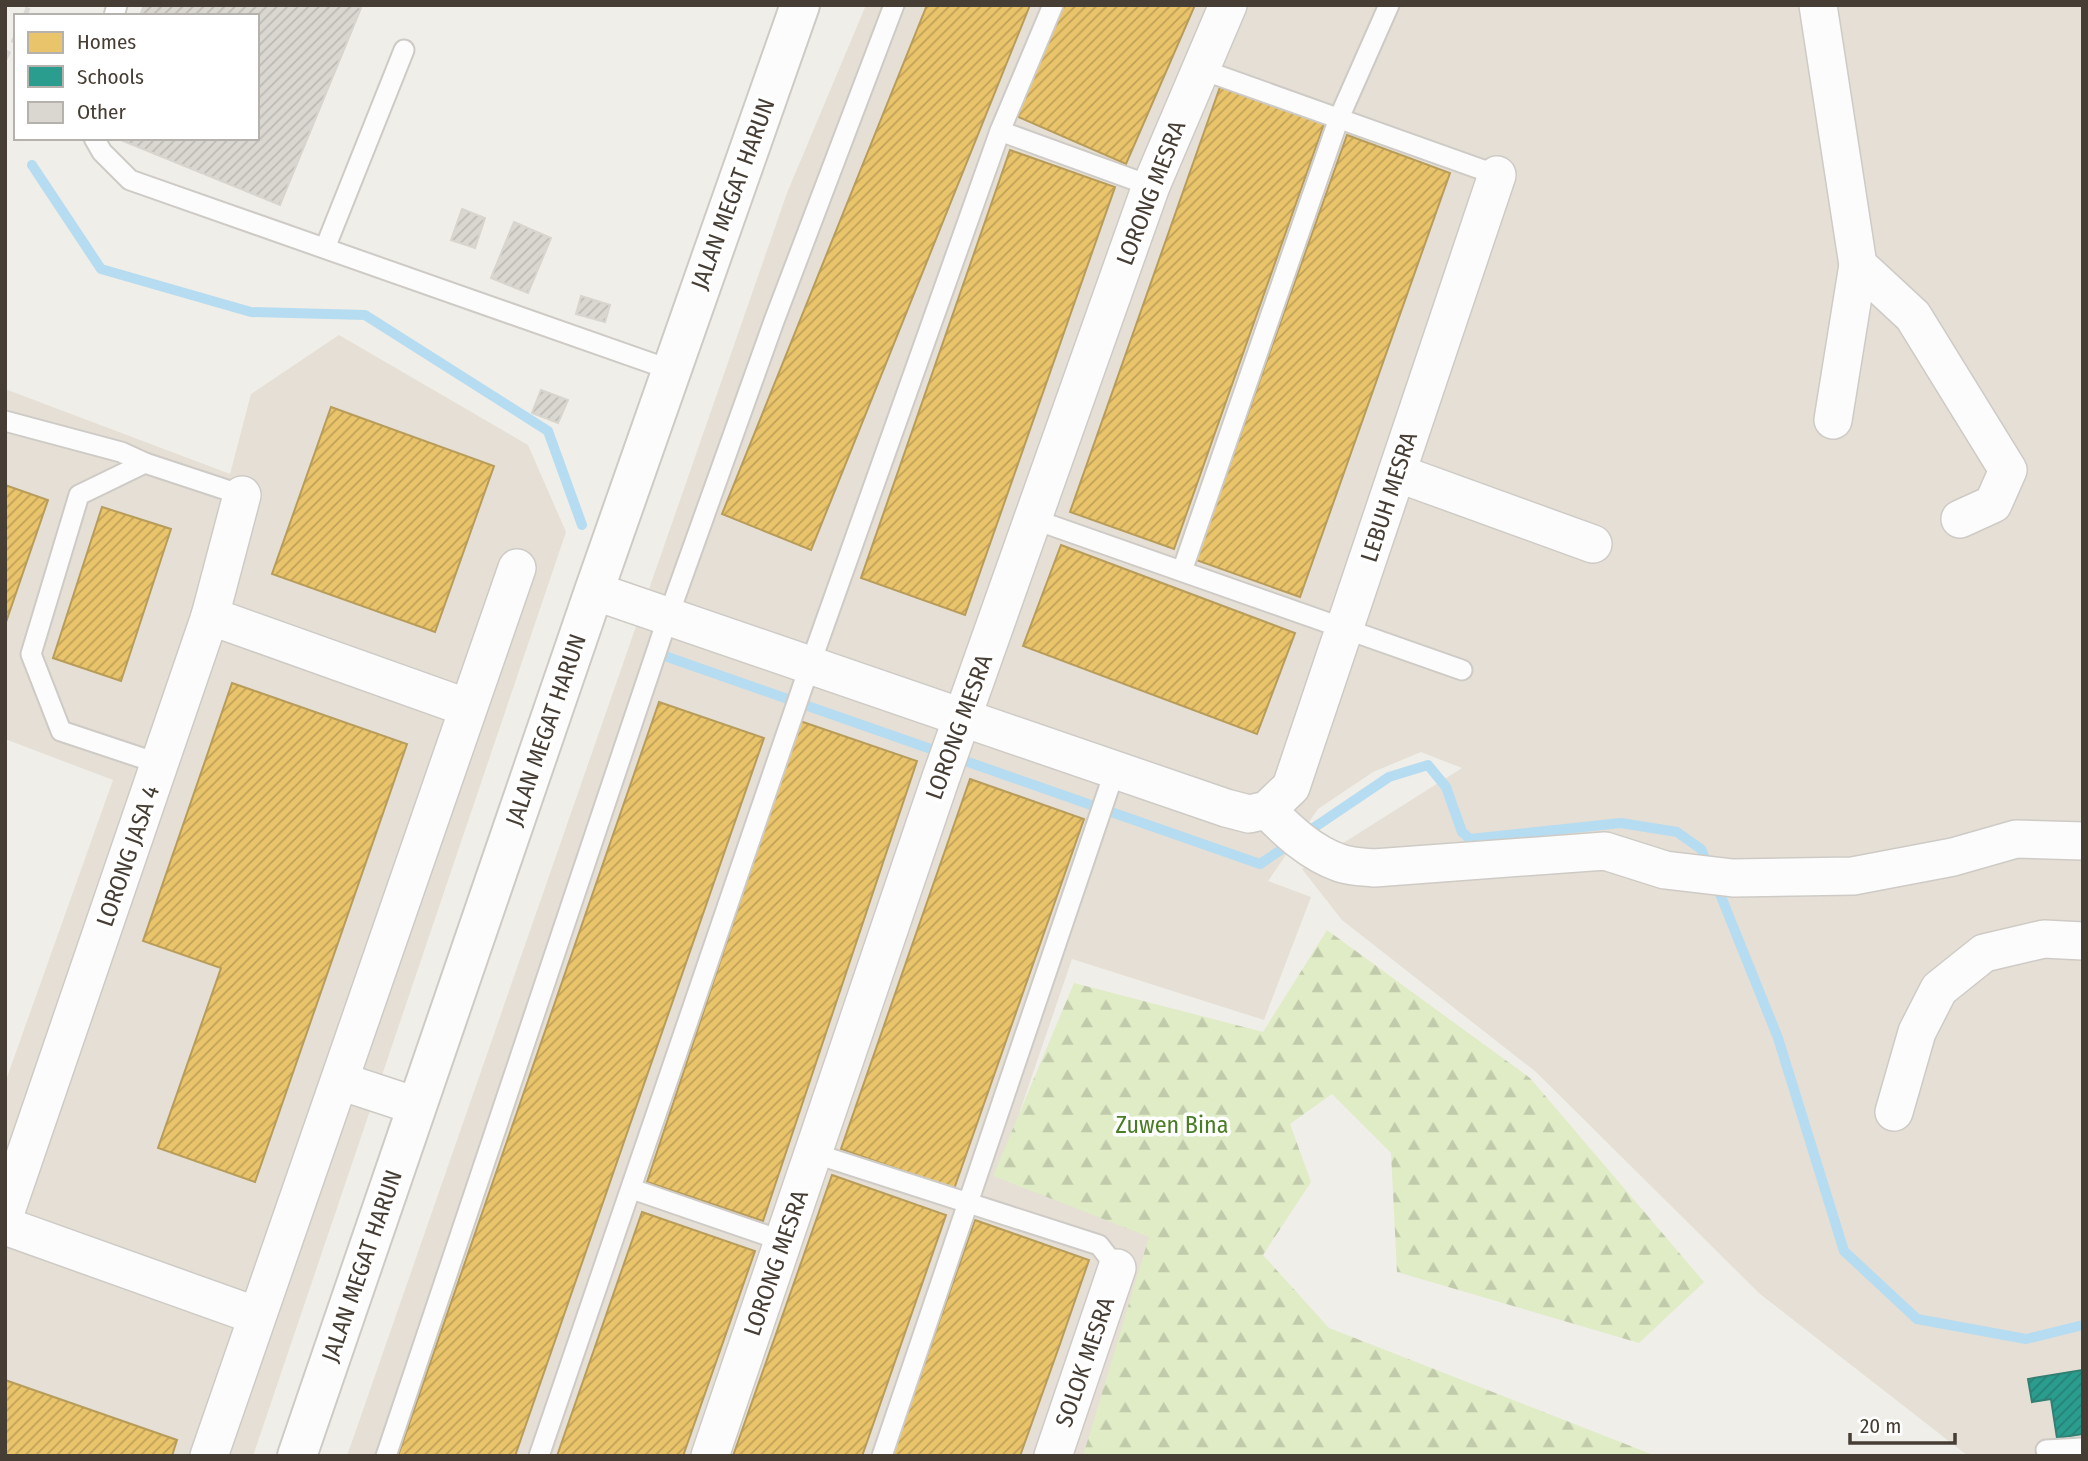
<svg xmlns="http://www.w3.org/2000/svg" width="2088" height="1461" viewBox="0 0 2088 1461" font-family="'Fira Sans Condensed',sans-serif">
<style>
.residential{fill:#e5dfd5}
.forest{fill:url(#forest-firs)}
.homes{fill:url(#homes-hatch);stroke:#b89c5a;stroke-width:2}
.schools{fill:url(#schools-hatch);stroke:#328074;stroke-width:2}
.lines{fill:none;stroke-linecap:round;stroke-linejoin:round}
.stream{stroke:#b6dcf1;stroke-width:10}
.building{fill:url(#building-hatch);stroke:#d8d4ce;stroke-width:2}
.service-casing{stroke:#cecbc6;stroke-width:23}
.minor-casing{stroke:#cecbc6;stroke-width:40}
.tertiary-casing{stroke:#cecbc6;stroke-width:42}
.service{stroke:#fdfcfc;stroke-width:19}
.minor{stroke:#fdfcfc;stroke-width:37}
.tertiary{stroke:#fdfcfc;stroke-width:38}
.rail{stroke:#d9d9d8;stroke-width:5;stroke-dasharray:9 9;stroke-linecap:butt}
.labels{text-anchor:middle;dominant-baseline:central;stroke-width:7;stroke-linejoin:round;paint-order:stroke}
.street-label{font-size:24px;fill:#463e34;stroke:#fff}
.park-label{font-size:24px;fill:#497c24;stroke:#fff}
</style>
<defs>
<pattern id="forest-firs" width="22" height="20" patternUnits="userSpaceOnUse" patternTransform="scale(1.75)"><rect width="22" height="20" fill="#dfecc6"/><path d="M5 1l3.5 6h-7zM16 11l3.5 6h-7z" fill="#c1cbab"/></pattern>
<pattern id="homes-hatch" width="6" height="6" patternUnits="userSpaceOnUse" patternTransform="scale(1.75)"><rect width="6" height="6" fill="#e9c46a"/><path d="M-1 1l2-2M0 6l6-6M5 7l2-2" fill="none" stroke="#bfa158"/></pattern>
<pattern id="schools-hatch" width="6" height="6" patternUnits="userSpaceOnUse" patternTransform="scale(1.75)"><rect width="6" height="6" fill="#2a9d8f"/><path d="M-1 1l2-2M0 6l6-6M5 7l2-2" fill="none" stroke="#268176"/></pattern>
<pattern id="building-hatch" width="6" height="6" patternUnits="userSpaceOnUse" patternTransform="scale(1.75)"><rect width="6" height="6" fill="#dad7d1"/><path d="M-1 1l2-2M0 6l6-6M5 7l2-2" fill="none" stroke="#bcbab4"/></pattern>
</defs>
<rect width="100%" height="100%" fill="#f0eee8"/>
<g class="residential">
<path d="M866,5H2083V1456H1968L1760,1294L1536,1072L1342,920L1302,869L1462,768L1421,752L1373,772L1318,809L1268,881L1311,897L1264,1020L1072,959L1011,1137L1170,1236L1085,1456H347L787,193Z"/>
<path d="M339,335L528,445L566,532L253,1456H5V1083L113,780L5,739V389L230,474L251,394Z"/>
</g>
<path class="forest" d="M1327,930L1530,1078L1704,1282L1639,1343L1397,1272L1391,1153L1332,1094L1290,1124L1311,1182L1263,1255L1329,1328L1656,1456H1083L1149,1237L993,1176L1074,983L1263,1032Z"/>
<g class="homes">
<path d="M927,5H1030L811,550L722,514Z"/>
<path d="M1064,5H1195L1126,164L1016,116Z"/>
<path d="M1220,87L1324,124L1174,549L1070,512Z"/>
<path d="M1347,135L1450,173L1300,597L1196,560Z"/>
<path d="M1010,150L1115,187L965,615L861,578Z"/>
<path d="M331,407L494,466L435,632L272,574Z"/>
<path d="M5,485L48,500L5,625Z"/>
<path d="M102,507L171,529L121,681L53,658Z"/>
<path d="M1061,545L1295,633L1257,734L1023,646Z"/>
<path d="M232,683L407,744L255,1182L158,1148L221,968L143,941Z"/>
<path d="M659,702L764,738L515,1456H398Z"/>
<path d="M800,721L917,761L763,1221L647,1182Z"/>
<path d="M970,779L1084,819L954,1189L841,1149Z"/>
<path d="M832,1175L946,1215L867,1442L862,1456H733Z"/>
<path d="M642,1212L755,1251L683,1456H557Z"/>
<path d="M975,1220L1089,1260L1060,1344L1020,1456H892Z"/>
<path d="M5,1380L177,1440L172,1456H5Z"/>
</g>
<path class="schools" d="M2083,1370V1434L2057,1438L2051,1399L2032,1402L2028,1379Z"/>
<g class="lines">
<g class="stream">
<path d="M32,165L101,269L251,312L365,315L548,431L582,525"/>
<path d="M659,654L1260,864L1389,777L1428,765L1446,787L1462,832L1470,839L1621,823L1677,832L1701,849L1710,870"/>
<path d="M1716,884L1778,1038L1844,1251L1917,1319L2026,1339L2083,1325"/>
</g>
</g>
<g class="building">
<path d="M144,5H354L361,8L280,205L116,138H257V16H140Z"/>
<path d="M462,209L485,218L475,248L451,240Z"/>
<path d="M514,222L551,238L528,293L491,278Z"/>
<path d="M581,296L610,305L605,322L576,314Z"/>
<path d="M541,390L568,400L558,423L532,413Z"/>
</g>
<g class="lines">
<defs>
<g id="service">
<path d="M114,16L117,5"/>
<path d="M1200,69L1497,175"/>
<path d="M1000,131L1151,186"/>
<path d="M94,138L102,152L130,180L671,370"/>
<path d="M325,248L404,50"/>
<path d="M5,421L121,452L145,463"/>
<path d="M1033,519L1462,670"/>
<path d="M1182,571L1339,118L1389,5"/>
<path d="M160,764L61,731L31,654L79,495L145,463L242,495"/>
<path d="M813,1153L1099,1245L1117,1268"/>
<path d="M632,1189L783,1241"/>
<path d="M2046,1450L2083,1448"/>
<path d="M386,1456L668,617L774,321L894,5"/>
<path d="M539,1456L810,665L1000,131L1053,5"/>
<path d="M882,1456L1115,770"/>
</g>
<g id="minor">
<path d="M1818,5L1858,265L1913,316L2008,470L1993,504L1960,519"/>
<path d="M1833,420L1858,265"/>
<path d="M1397,473L1593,544"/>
<path d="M594,591L1226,808L1249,814L1267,810"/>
<path d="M210,616L468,708"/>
<path d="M1267,810C1289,832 1311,853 1340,863C1351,867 1364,867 1374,868L1605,851L1665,870L1733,878L1853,876L1953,857L2016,839L2083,841"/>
<path d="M1267,810L1291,787L1497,175"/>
<path d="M340,1081L416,1106"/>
<path d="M1894,1112L1917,1032L1939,989L1984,953L2044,939L2083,941"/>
<path d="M5,1214L210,616L242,495"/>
<path d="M5,1226L257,1316"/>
<path d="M209,1456L517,568"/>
<path d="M710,1456L940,780L1151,186L1228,5"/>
<path d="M1053,1456L1117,1268"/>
</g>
<path id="tertiary" d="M297,1456L594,591L800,5"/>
</defs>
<use href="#service" class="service-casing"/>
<use href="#minor" class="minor-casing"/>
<use href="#tertiary" class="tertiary-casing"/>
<use href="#service" class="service"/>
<use href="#minor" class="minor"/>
<use href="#tertiary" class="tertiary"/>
<g class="rail">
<path d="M25,16L29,5"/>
<path d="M5,59L16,36"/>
</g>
</g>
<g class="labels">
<g class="street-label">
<text transform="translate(1151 193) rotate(-69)">LORONG MESRA</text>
<text transform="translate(733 194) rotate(-70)">JALAN MEGAT HARUN</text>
<text transform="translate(1389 497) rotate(-72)">LEBUH MESRA</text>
<text transform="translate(959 727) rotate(-70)">LORONG MESRA</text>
<text transform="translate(546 730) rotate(-71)">JALAN MEGAT HARUN</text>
<text transform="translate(128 856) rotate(-71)">LORONG JASA 4</text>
<text transform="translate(776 1263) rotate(-71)">LORONG MESRA</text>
<text transform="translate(362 1266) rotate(-71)">JALAN MEGAT HARUN</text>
<text transform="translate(1085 1362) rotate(-71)">SOLOK MESRA</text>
</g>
<g class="park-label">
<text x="1172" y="1125">Zuwen Bina</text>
</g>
</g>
<rect width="2088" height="1461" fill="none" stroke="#463e34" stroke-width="14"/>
<rect x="14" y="14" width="245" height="126" fill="#ffffff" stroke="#b5b2ae" stroke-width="2"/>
<rect x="28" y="32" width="35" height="21" fill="#e9c46a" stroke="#b5b2ae" stroke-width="2"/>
<text x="77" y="49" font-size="21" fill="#463e34">Homes</text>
<rect x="28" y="66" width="35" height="21" fill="#2a9d8f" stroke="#b5b2ae" stroke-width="2"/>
<text x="77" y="84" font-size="21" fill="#463e34">Schools</text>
<rect x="28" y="102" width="35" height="21" fill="#dad7d1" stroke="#b5b2ae" stroke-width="2"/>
<text x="77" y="119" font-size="21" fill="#463e34">Other</text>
<path d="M1850 1433v10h105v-10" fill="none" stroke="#463e34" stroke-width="3.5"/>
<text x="1860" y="1433" font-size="21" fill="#463e34" stroke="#ffffff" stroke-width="5" paint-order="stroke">20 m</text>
</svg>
